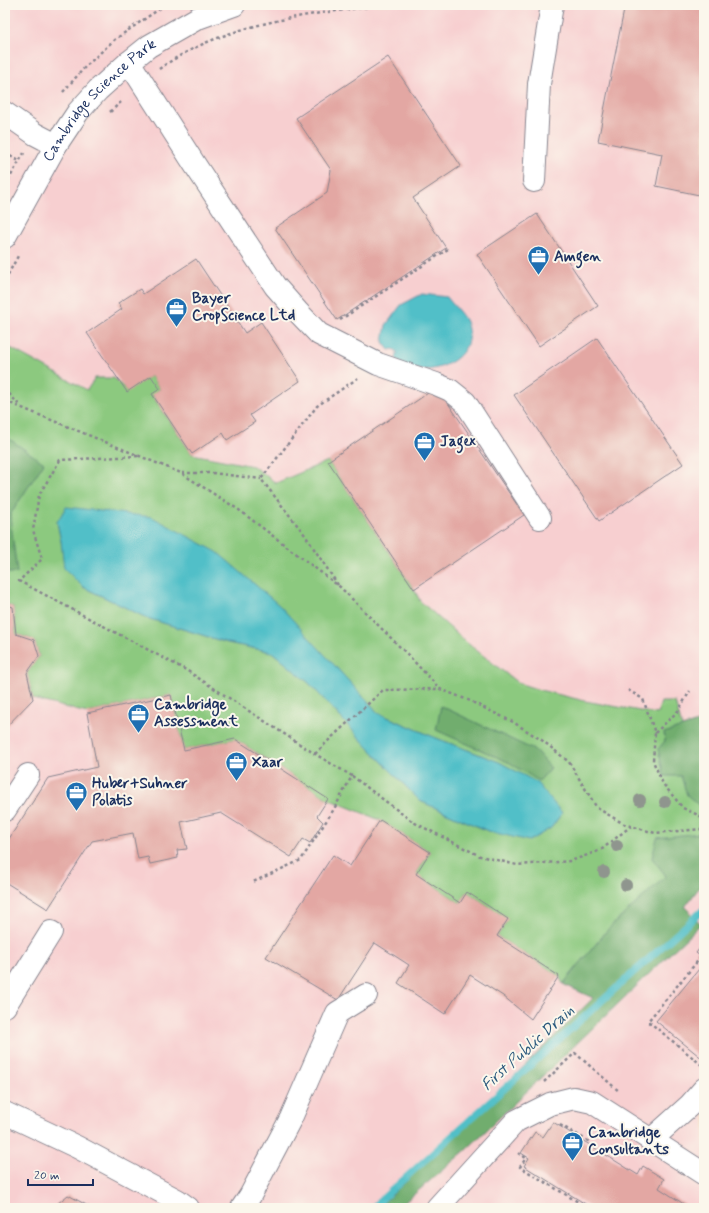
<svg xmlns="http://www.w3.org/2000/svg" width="709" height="1213" viewBox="0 0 709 1213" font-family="Mynerve,sans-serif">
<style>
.built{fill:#f7cfd0}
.green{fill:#8cc97f;stroke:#547c6e;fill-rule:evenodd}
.forest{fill:#71ad6e;stroke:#466e66}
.water{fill:#51bfc8;stroke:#367793}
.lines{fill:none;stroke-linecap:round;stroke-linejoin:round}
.stream{stroke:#51bfc8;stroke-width:7}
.building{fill:#e3a7a3}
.minor-casing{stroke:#87848e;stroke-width:24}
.path{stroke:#87848e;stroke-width:2.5;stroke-dasharray:3 3;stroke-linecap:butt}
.minor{stroke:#fff;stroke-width:22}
.tree{fill:#8f958e}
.labels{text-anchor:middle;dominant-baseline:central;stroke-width:4;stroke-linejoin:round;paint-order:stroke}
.street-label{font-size:15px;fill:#1b2f5e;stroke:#fbf7ec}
.poi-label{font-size:15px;font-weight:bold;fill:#1b2f5e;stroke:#fbf7ec;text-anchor:start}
.water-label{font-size:16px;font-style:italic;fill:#2b5a7e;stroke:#fbf7ec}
</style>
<rect width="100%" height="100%" fill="#fbf7ec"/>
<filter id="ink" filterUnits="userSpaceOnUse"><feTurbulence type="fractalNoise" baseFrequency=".025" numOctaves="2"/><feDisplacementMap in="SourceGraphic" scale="8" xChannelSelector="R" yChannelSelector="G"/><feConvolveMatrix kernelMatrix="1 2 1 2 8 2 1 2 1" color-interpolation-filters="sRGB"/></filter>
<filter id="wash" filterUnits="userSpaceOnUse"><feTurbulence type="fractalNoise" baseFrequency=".012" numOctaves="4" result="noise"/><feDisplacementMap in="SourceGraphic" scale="16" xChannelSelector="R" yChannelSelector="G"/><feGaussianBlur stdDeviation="0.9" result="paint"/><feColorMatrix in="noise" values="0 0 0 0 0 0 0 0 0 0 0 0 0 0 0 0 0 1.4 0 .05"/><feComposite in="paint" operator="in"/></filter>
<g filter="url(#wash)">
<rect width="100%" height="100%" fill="#f3dabd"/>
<rect class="built" x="5" y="5" width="699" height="1203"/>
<path class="green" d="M5,345L87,390L95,378H114L127,391L151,376L160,389L152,395L192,454L253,466L276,483L328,461L414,589L420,601L466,642L518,683L540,690L585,701L657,714L661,702H675L682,727L704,720V881L594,998L563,984L559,976L497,936L508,919L467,892L460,903L416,874L430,852L380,820L328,799L235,739L184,750L171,695L87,713L33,699L27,673L39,656L34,640L16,634L13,607L5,604ZM57,522L330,661L378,713L436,738L499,762L535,782L562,813L551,828L488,831L420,801L367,746L309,683L272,652L228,643L147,618L83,587L61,541Z"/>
<g class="forest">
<path d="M5,436L44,463L10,515L17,573H5Z"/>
<path d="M441,706L536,751L551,768L539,781L510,763L436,730Z"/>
<path d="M704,720V810L687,795L681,776H664L658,749L665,741L664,733Z"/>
<path d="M704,833V881L685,907L701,924L466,1150L398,1208H378L453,1137L593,998L563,984L609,928L666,876L652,858L657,838L691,834Z"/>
</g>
<g class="water">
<path d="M422,294L447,297C452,304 463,314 466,322C480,358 433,378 404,367C401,365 398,361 396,358L397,355V351L393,349L389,350L383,342L386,325L401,305Z"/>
<path d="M66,507L152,517L217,552L280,606L378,713L436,738L499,762L536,782L562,813L551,828L529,841L488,831L420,801L367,746L309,683L272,652L228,643L147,618L83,587L64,568L61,541L57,522Z"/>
</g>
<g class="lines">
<path class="stream" d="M372,1208L704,909"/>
</g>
<g id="blocks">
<g class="building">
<path d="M625,5H693L704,7V196L656,186L662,154L598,141Z"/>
<path d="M388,57L461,166L413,198L446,248L337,320L275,228L327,193L331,170L296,118Z"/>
<path d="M537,214L598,306L539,346L477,254Z"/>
<path d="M196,259L245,333L261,322L300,381L250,415L255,422L227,440L223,433L192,454L152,394L160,389L151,376L127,392L87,333L122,309L118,303L140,289L143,294Z"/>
<path d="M597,338L683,464L599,521L514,395Z"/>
<path d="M437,387L524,515L414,589L328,461Z"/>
<path d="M5,604L13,607L16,634L34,640L39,656L27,673L33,699L5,728Z"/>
<path d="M171,695L184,750L235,739L328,799L317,816L323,822L310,843L303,839L291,857L221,813L181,822L187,849L177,850L178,858L150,864L148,857L138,859L133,833L92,841L48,909L5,882V845L48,778L97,767L87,713Z"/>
<path d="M380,820L430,852L416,874L460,903L467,892L508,919L497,936L559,976L531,1019L503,996L470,975L445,1014L398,983L409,965L375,943L338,1000L266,957L333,855L350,866Z"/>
<path d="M704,943V959L696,953Z"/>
<path d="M704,963V1060L656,1021Z"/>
<path d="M553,1122L638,1175L643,1166L664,1179L659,1188L690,1208H592L524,1166L529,1158L521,1153L535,1132L543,1137Z"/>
<path d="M68,1195L92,1208H52Z"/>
</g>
</g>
</g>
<g filter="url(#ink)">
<use href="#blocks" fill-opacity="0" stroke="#87848e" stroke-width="1"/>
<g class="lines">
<defs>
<g id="minor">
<path d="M129,62L195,165L275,286L297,311L319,334L378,364L436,384L450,390L465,402L540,518"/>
<path d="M5,113L35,134L56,145"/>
<path d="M534,181L539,84L552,5"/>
<path id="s1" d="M5,237L56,145L78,112L98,90L129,62L149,46L198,18L234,5"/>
<path d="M5,810L28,775"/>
<path d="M5,1006L51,932"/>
<path d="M5,1113L77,1147L177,1200L188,1208"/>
<path d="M651,1140L690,1105L704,1089"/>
<path d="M242,1208L250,1196L291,1118L337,1013L366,995"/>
<path d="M437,1208L516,1121L550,1104L574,1098L592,1102L704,1174"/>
</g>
</defs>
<use href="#minor" class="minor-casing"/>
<g class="path">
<path d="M159,69C225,22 308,14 386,5"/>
<path d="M63,92L85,67L114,40L165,5"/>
<path d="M110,112L121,102"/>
<path d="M5,153L19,161"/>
<path d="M5,186L24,153"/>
<path d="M5,280L18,256"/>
<path d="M340,320L448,249"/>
<path d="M5,389L21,407"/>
<path d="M5,401L181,473L239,510L340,587L407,654L440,689L468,700L513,722L543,741L569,762L597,808L624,824L655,833L704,829"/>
<path d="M138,456L60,460L39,495L33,530L42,559L19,581L186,670L315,754L352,776L334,809L301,860L253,882"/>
<path d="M182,473H212L261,479"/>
<path d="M338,585L305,535L261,479L317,406L358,378"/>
<path d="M628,690L643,699L655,733L653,761L663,784L683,808L704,818"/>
<path d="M655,733L678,711L690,691"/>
<path d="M315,754L330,739L383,690L439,689"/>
<path d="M352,776L413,822L480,856L517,865L571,861L601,850L631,826"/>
<path d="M701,957L648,1021L703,1066"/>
<path d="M544,1082L575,1053L620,1092"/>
<path d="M560,1125L590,1142"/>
<path d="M518,1153L526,1158L520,1167L588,1208"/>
</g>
<use href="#minor" class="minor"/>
</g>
<g class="tree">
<circle cx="640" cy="800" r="6"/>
<circle cx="665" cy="802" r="6"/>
<circle cx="617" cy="846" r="6"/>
<circle cx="604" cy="872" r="6"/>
<circle cx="626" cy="885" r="6"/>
</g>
</g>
<defs>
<symbol id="office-pin" viewBox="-11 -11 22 30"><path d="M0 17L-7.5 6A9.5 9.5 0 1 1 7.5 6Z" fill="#1f6fb2" stroke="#fbf7ec"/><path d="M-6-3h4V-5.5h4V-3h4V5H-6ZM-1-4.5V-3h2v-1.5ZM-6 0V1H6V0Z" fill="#fff"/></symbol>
</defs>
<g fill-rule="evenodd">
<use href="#office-pin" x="526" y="244" width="25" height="34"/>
<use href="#office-pin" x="164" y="296" width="25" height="34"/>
<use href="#office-pin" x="412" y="430" width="25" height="34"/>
<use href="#office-pin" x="126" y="702" width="25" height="34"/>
<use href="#office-pin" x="224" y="750" width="25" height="34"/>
<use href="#office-pin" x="64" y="780" width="25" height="34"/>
<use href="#office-pin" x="560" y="1130" width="25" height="34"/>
</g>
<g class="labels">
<g class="street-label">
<text stroke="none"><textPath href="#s1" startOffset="168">Cambridge Science Park</textPath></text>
</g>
<g class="poi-label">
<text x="554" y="257">Amgen</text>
<text x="192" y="299">Bayer<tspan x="192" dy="17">CropScience Ltd</tspan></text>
<text x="440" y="442">Jagex</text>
<text x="154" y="705">Cambridge<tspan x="154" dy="17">Assessment</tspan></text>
<text x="252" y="763">Xaar</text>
<text x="92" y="784">Huber+Suhner<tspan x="92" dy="17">Polatis</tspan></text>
<text x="588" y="1133">Cambridge<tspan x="588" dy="17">Consultants</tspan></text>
</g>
<g class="water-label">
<text transform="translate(528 1048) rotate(-42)">First Public Drain</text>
</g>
</g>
<rect width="709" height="1213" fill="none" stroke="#fbf7ec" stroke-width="20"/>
<path d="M28 1179v6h65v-6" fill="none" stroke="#1b2f5e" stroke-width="2"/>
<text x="34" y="1179" font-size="12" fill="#1b2f5e" stroke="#fbf7ec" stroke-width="3" paint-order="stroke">20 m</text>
</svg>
